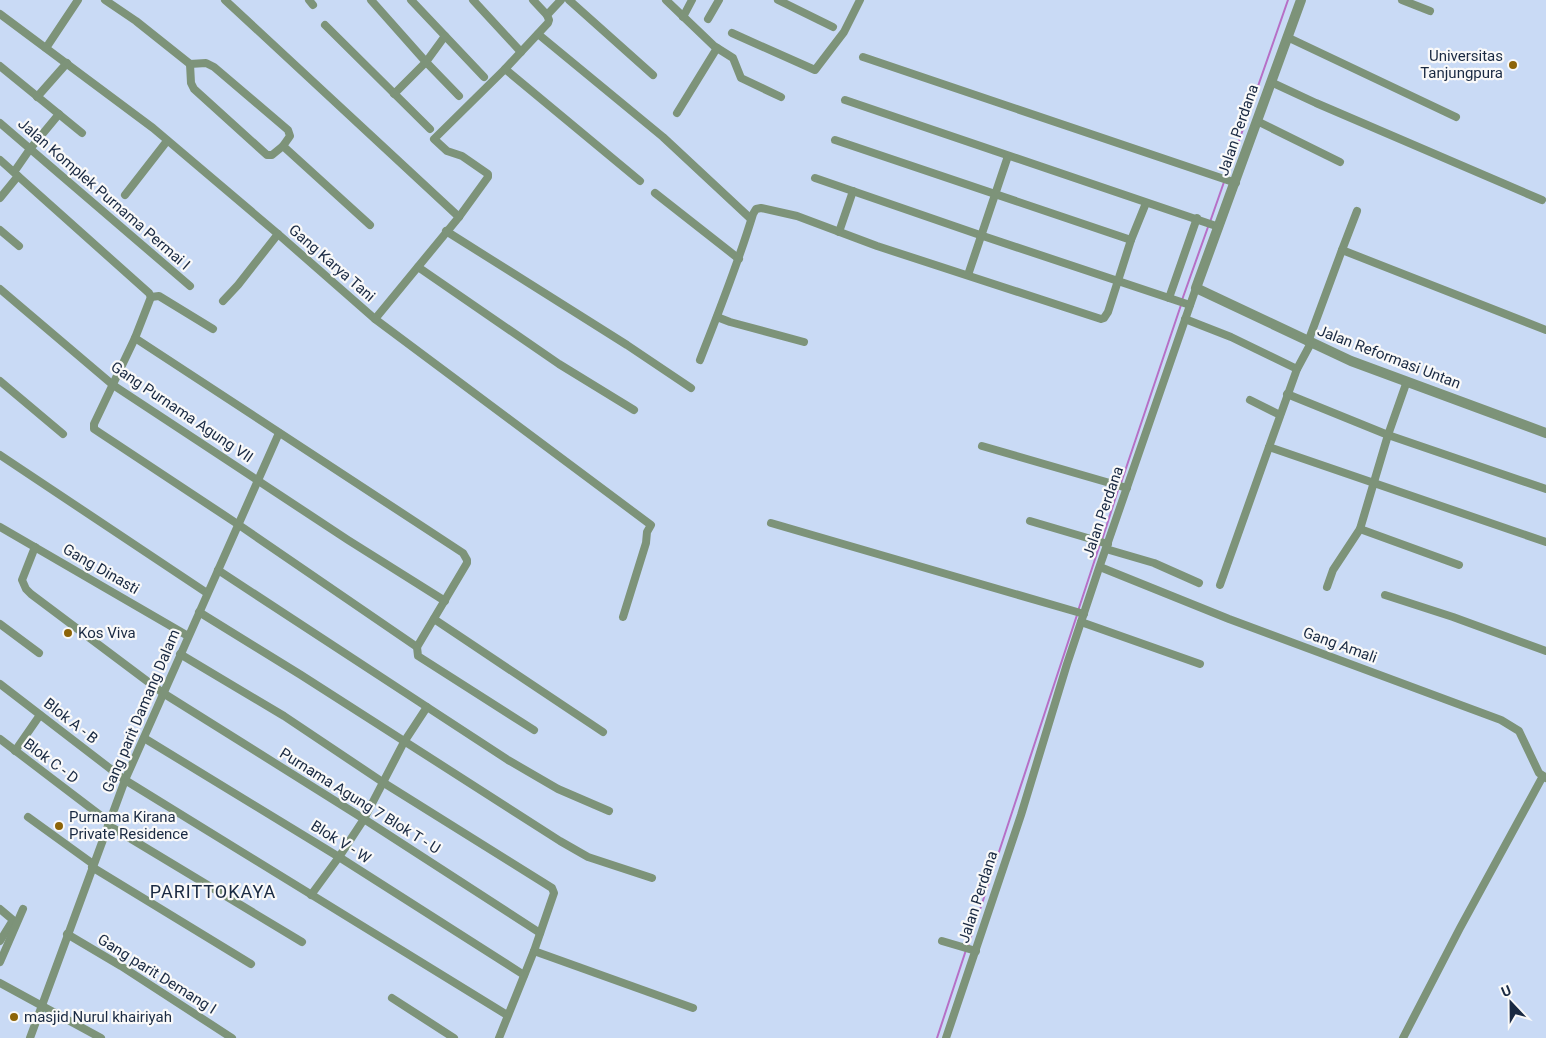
<svg xmlns="http://www.w3.org/2000/svg" width="1546" height="1038" viewBox="0 0 1546 1038" font-family="Roboto,sans-serif">
<style>
.lines{fill:none;stroke-linecap:round;stroke-linejoin:round}
.stream{stroke:#b66fc6;stroke-width:2}
.minor{stroke:#7d9379;stroke-width:8}
.tertiary{stroke:#7d9379;stroke-width:10}
.poi-dot{fill:#8d6408;stroke:#f9f9f9;stroke-width:2}
.labels{text-anchor:middle;dominant-baseline:central;stroke-width:4.5;stroke-linejoin:round;paint-order:stroke}
.poi-label{font-size:15px;fill:#192942;stroke:#f9f9f9;text-anchor:start}
.street-label{font-size:15px;fill:#192942;stroke:#f9f9f9}
.quarter-label{font-size:18px;letter-spacing:1px;fill:#192942;stroke:#f9f9f9}
</style>
<rect width="100%" height="100%" fill="#c9daf5"/>
<g class="lines">
<g class="stream">
<path d="M1226,178L1288,0"/>
<path d="M1210,222L1224,182"/>
<path d="M1182,300L1208,227"/>
<path d="M1121,483L1181,305"/>
<path d="M1102,540L1119,487"/>
<path d="M1078,611L1100,544"/>
<path d="M968,946L1077,615"/>
<path d="M937,1038L966,950"/>
</g>
<g class="minor">
<path d="M105,0L136,21L190,64L206,63L214,67L288,130L290,136L283,146L370,225"/>
<path d="M225,0L459,217"/>
<path d="M309,0L313,5"/>
<path d="M371,0L426,62L459,96"/>
<path d="M411,0L484,77"/>
<path d="M473,0L521,52"/>
<path d="M533,0L547,15"/>
<path d="M569,0L653,75"/>
<path d="M666,0L714,46L733,58L741,78L781,97"/>
<path d="M778,0L833,27"/>
<path d="M1402,0L1430,11"/>
<path d="M0,14L153,128L278,234L375,319L651,525L647,532L646,543L623,617"/>
<path d="M683,17L692,0"/>
<path d="M708,19L719,0"/>
<path d="M325,25L430,129"/>
<path d="M732,33L815,70L844,32L860,0"/>
<path d="M538,34L663,137L751,219"/>
<path d="M1287,37L1456,117"/>
<path d="M46,48L78,0"/>
<path d="M863,57L1236,183"/>
<path d="M190,64L191,83L194,89L267,155H272L283,146"/>
<path d="M0,66L82,133"/>
<path d="M505,69L640,181"/>
<path d="M1271,82L1316,103L1542,200"/>
<path d="M394,94L426,62L445,36"/>
<path d="M37,97L67,63"/>
<path d="M845,100L1219,227"/>
<path d="M677,113L717,48"/>
<path d="M1257,121L1340,162"/>
<path d="M0,123L190,286"/>
<path d="M835,140L1131,240"/>
<path d="M0,160L149,293L151,297"/>
<path d="M14,172L30,149L59,114"/>
<path d="M815,178L980,235L1190,305"/>
<path d="M655,193L739,259"/>
<path d="M125,195L167,141"/>
<path d="M0,198L18,176"/>
<path d="M0,230L19,246"/>
<path d="M446,231L627,345L691,388"/>
<path d="M839,232L853,191"/>
<path d="M1342,250L1357,211"/>
<path d="M418,267L559,364L634,410"/>
<path d="M968,275L1008,156"/>
<path d="M0,289L113,385L348,540L445,601"/>
<path d="M151,297L135,338L94,424V429L239,525L417,647L418,656L534,730"/>
<path d="M151,297L159,296L213,329"/>
<path d="M1169,298L1197,218"/>
<path d="M223,301L238,285L278,234"/>
<path d="M717,317L730,322L804,342"/>
<path d="M375,319L459,217L488,177V174L462,156L447,151L434,139L505,69L548,23L549,20L547,15L561,0"/>
<path d="M1185,319L1231,337L1297,369"/>
<path d="M135,338L463,553L467,560V563L417,647"/>
<path d="M1308,342L1342,250L1546,330"/>
<path d="M1311,343L1297,369L1269,447L1546,542"/>
<path d="M700,360C719,311 738,264 753,214L756,209L761,208L797,216L877,246L1101,319L1104,318L1108,312L1131,240L1146,203"/>
<path d="M0,381L63,434"/>
<path d="M1407,381L1388,435L1360,529L1459,565"/>
<path d="M1287,394L1388,435L1546,489"/>
<path d="M1250,400L1280,415"/>
<path d="M982,446L1127,488"/>
<path d="M0,455L207,593"/>
<path d="M1030,521L1108,544"/>
<path d="M771,523L1084,614"/>
<path d="M0,527L188,636"/>
<path d="M35,547L22,580L26,589L31,594L163,693L364,819L540,933"/>
<path d="M1106,549L1154,563L1199,583"/>
<path d="M1100,567L1229,619L1501,720L1519,731L1539,773L1546,778"/>
<path d="M218,570L427,707"/>
<path d="M1220,585L1269,447"/>
<path d="M1327,587L1333,570L1360,529"/>
<path d="M1385,595L1453,617L1546,651"/>
<path d="M199,612L301,675L560,841L588,857L652,878"/>
<path d="M434,619L603,732"/>
<path d="M1081,622L1200,664"/>
<path d="M0,624L39,653"/>
<path d="M180,654L284,716L384,783L552,888L554,893L534,951L499,1038"/>
<path d="M0,684L125,780L507,1015"/>
<path d="M144,738L339,857L524,975"/>
<path d="M0,739L109,822"/>
<path d="M15,751L40,715"/>
<path d="M28,817L93,864"/>
<path d="M108,825L302,942"/>
<path d="M92,867L251,964"/>
<path d="M311,895L339,857L364,819L404,742L427,707L508,760L558,789L609,811"/>
<path d="M0,909L13,920L0,941"/>
<path d="M67,934L121,966L232,1038"/>
<path d="M942,941L976,951"/>
<path d="M534,951L693,1008"/>
<path d="M0,962L23,909"/>
<path d="M0,983L101,1038"/>
<path d="M392,998L454,1038"/>
<path d="M30,1038L125,780L279,433"/>
<path d="M946,1038L1021,815L1067,664L1098,571L1196,288"/>
<path d="M1403,1038L1460,928L1543,776"/>
</g>
<path class="tertiary" d="M1301,0L1196,288L1351,361L1546,433"/>
</g>
<g class="poi-dot">
<circle cx="1513" cy="65" r="5"/>
<circle cx="68" cy="633" r="5"/>
<circle cx="59" cy="826" r="5"/>
<circle cx="14" cy="1017" r="5"/>
</g>
<g class="labels">
<g class="poi-label">
<text x="1503" y="56" text-anchor="end">Universitas<tspan x="1503" dy="17">Tanjungpura</tspan></text>
<text x="78" y="633">Kos Viva</text>
<text x="69" y="817">Purnama Kirana<tspan x="69" dy="17">Private Residence</tspan></text>
<text x="24" y="1017">masjid Nurul khairiyah</text>
</g>
<g class="street-label">
<text transform="translate(1238 130) rotate(-71)">Jalan Perdana</text>
<text transform="translate(104 194) rotate(41)">Jalan Komplek Purnama Permai I</text>
<text transform="translate(332 263) rotate(41)">Gang Karya Tani</text>
<text transform="translate(1389 357) rotate(21)">Jalan Reformasi Untan</text>
<text transform="translate(182 412) rotate(34)">Gang Purnama Agung VII</text>
<text transform="translate(1103 512) rotate(-71)">Jalan Perdana</text>
<text transform="translate(101 569) rotate(30)">Gang Dinasti</text>
<text transform="translate(1340 645) rotate(20)">Gang Amali</text>
<text transform="translate(141 711) rotate(-67)">Gang parit Damang Dalam</text>
<text transform="translate(71 721) rotate(38)">Blok A - B</text>
<text transform="translate(51 761) rotate(37)">Blok C - D</text>
<text transform="translate(360 801) rotate(32)">Purnama Agung 7 Blok T - U</text>
<text transform="translate(341 842) rotate(32)">Blok V - W</text>
<text transform="translate(978 897) rotate(-72)">Jalan Perdana</text>
<text transform="translate(157 974) rotate(32)">Gang parit Demang I</text>
</g>
<g class="quarter-label">
<text x="213" y="891">PARITTOKAYA</text>
</g>
</g>
<g transform="translate(1511 1003) rotate(338)" stroke="#f9f9f9" stroke-width="4" paint-order="stroke">
<path d="M0-4L9 19L0 12L-9 19Z" fill="#192942"/>
<text y="-8" font-size="14" font-weight="bold" text-anchor="middle" fill="#192942">U</text>
</g>
</svg>
